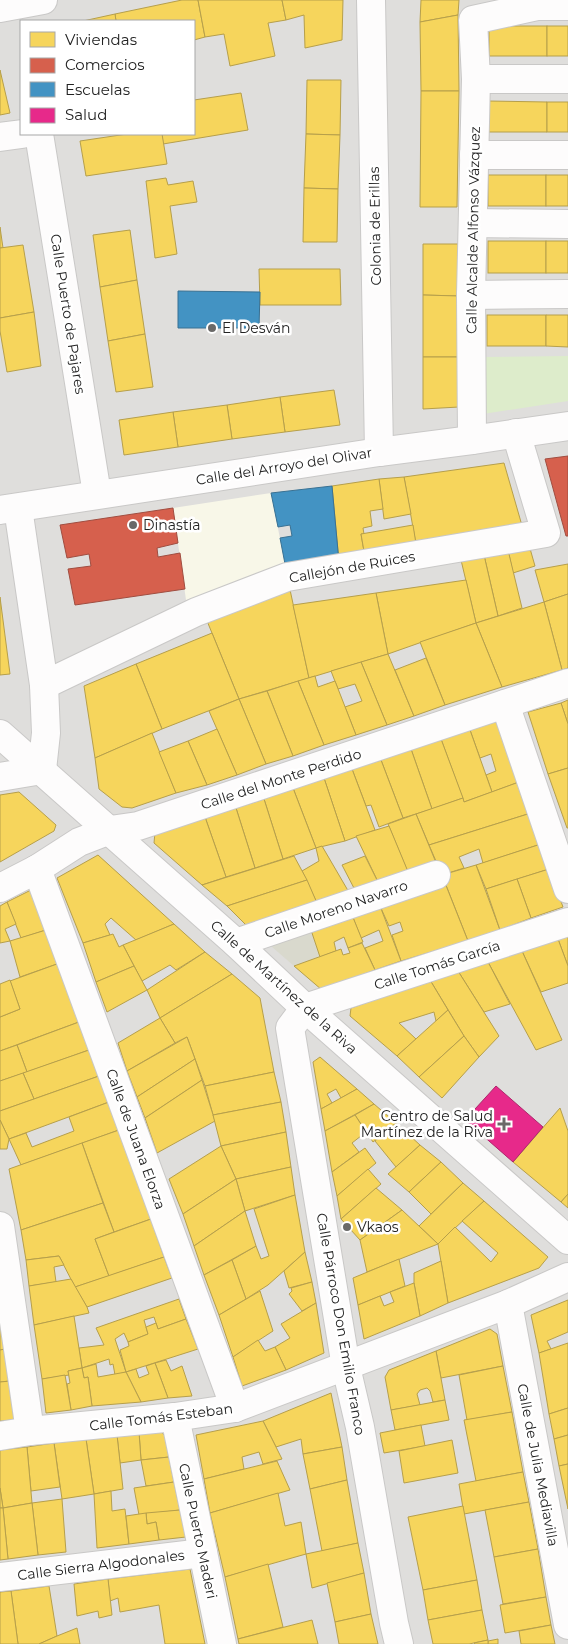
<svg xmlns="http://www.w3.org/2000/svg" width="568" height="1644" viewBox="0 0 568 1644" font-family="Montserrat,sans-serif">
<style>
.residential{fill:#dfdedc;fill-rule:evenodd}
.education{fill:#f8f7e8}
.construction{fill:#d9d9cd}
.grass{fill:#ddeccb}
.homes{fill:#f6d55c;stroke:#b69f4b}
.shops{fill:#d6604d;stroke:#a04d40}
.schools{fill:#4393c3;stroke:#397193}
.health{fill:#e7298a;stroke:#ac276b}
.lines{fill:none;stroke-linecap:round;stroke-linejoin:round}
.minor-casing{stroke:#c9c8c7;stroke-width:30}
.minor{stroke:#fdfcfc;stroke-width:28}
.poi-dot{fill:#6a6968;stroke:#fff;stroke-width:2}
.labels{text-anchor:middle;dominant-baseline:central;stroke-width:5;stroke-linejoin:round;paint-order:stroke}
.street-label{font-size:14px;fill:#222;stroke:#fff}
.poi-label{font-size:14px;fill:#222;stroke:#fff;text-anchor:start}
</style>
<rect width="100%" height="100%" fill="#f0eeeb"/>
<path class="residential" d="M0,0H568V1644H0ZM21,21H194V134H21Z"/>
<path class="education" d="M271,493L286,569L186,600L173,508Z"/>
<path class="construction" d="M311,930L320,957L294,966L271,946Z"/>
<path class="grass" d="M568,356V401L483,414L482,357Z"/>
<g class="homes">
<path d="M182,0H198L205,37L194,40V21H116L115,14Z"/>
<path d="M198,0H282L286,20L268,23L275,56L230,66L224,34L205,37Z"/>
<path d="M282,0H343L342,40L305,48L304,15L286,20Z"/>
<path d="M421,0H459L458,15L420,22Z"/>
<path d="M115,14L116,21H83Z"/>
<path d="M458,15L459,91H421L420,22Z"/>
<rect x="489" y="26" width="58" height="30"/>
<rect x="547" y="26" width="21" height="30"/>
<path d="M0,70L10,113L0,115Z"/>
<path d="M307,80H341L340,135L306,134Z"/>
<path d="M421,91H459L457,207H420Z"/>
<path d="M241,93L248,130L163,144L162,134H194V100Z"/>
<path d="M488,101L547,102V132H488Z"/>
<rect x="547" y="102" width="21" height="30"/>
<path d="M127,134H162L167,164L86,176L80,141Z"/>
<path d="M306,134L340,135L338,189L304,188Z"/>
<rect x="488" y="175" width="58" height="31"/>
<rect x="546" y="175" width="22" height="31"/>
<path d="M166,178L168,185L193,181L197,202L170,206L177,254L155,258L146,181Z"/>
<path d="M304,188L338,189L337,242H303Z"/>
<path d="M0,227L3,248H0Z"/>
<path d="M130,230L137,280L100,287L93,235Z"/>
<rect x="488" y="241" width="58" height="32"/>
<rect x="546" y="241" width="22" height="32"/>
<path d="M423,244H459V296L423,295Z"/>
<path d="M23,245L34,312L0,318V248Z"/>
<path d="M259,269H340L341,305H260Z"/>
<path d="M137,280L145,334L108,341L100,287Z"/>
<path d="M423,295L459,296L458,357H423Z"/>
<path d="M34,312L41,366L7,372L0,331V318Z"/>
<rect x="487" y="315" width="59" height="31"/>
<path d="M546,315H568V347L546,346Z"/>
<path d="M145,334L153,387L116,392L108,341Z"/>
<path d="M423,357H458L459,407L423,409Z"/>
<path d="M334,390L340,425L285,432L280,397Z"/>
<path d="M280,397L285,432L232,439L227,405Z"/>
<path d="M227,405L232,439L178,447L173,412Z"/>
<path d="M173,412L178,447L124,455L119,420Z"/>
<path d="M504,463L523,529L417,550L404,477Z"/>
<path d="M404,477L411,514L384,519L379,479Z"/>
<path d="M379,479L383,509L370,511L372,526L363,528L364,534H361L365,557L339,562L332,486Z"/>
<path d="M413,525L417,550L365,557L361,534Z"/>
<path d="M529,545L535,566L513,573L508,550Z"/>
<path d="M508,550L522,608L498,616L484,555Z"/>
<path d="M484,555L498,616L476,623L461,560Z"/>
<path d="M568,564V594L544,602L535,570Z"/>
<path d="M466,580L476,623L388,654L376,593Z"/>
<path d="M289,585L309,678L239,699L205,616Z"/>
<path d="M376,593L388,654L309,678L293,605Z"/>
<path d="M568,594V668L562,670L544,602Z"/>
<path d="M0,597L10,674L0,675Z"/>
<path d="M544,602L562,670L502,687L476,623Z"/>
<path d="M476,623L502,687L445,705L420,642Z"/>
<path d="M212,633L239,699L162,729L136,664Z"/>
<path d="M388,654L414,716L387,725L361,662Z"/>
<path d="M426,658L445,705L414,716L395,670Z"/>
<path d="M361,662L387,725L356,735L345,707L362,701L355,684L338,689L331,671Z"/>
<path d="M136,664L162,729L95,758L84,686Z"/>
<path d="M315,676L318,687L335,681L356,735L324,745L298,681Z"/>
<path d="M298,681L324,745L293,756L267,691Z"/>
<path d="M267,691L293,756L266,764L239,699Z"/>
<path d="M239,699L266,764L237,775L209,711Z"/>
<path d="M568,700V724L561,703Z"/>
<path d="M561,703L568,724V768L548,774L528,712Z"/>
<path d="M497,721L519,782L492,792L486,775L496,771L491,754L480,758L470,730Z"/>
<path d="M217,729L237,775L207,785L188,741Z"/>
<path d="M470,730L492,792L464,802L441,739Z"/>
<path d="M152,733L176,793L132,808L122,807L99,789L95,758Z"/>
<path d="M441,739L463,798L432,809L411,749Z"/>
<path d="M188,741L207,785L176,793L159,752Z"/>
<path d="M411,749L432,809L403,818L381,760Z"/>
<path d="M381,760L403,818L379,827L371,805L366,806L352,769Z"/>
<path d="M568,768V828H567L548,774Z"/>
<path d="M352,769L375,830L345,841L324,778Z"/>
<path d="M324,778L345,841L316,848L293,788Z"/>
<path d="M519,782L531,813L429,845L416,814L463,798L464,802Z"/>
<path d="M293,788L316,848L283,859L264,799Z"/>
<path d="M19,792L56,825L54,831L0,862V795Z"/>
<path d="M264,799L283,859L255,868L236,808Z"/>
<path d="M236,808L255,868L226,877L205,817Z"/>
<path d="M531,813L541,844L483,863L479,849L459,857L464,868L442,875L429,845Z"/>
<path d="M416,814L437,865L409,875L388,824Z"/>
<path d="M205,817L226,877L202,885L154,843L155,832Z"/>
<path d="M389,826L409,874L379,884L356,836Z"/>
<path d="M541,844L549,869L486,889L476,865Z"/>
<path d="M322,846L350,894L317,903L302,871L319,861L316,848Z"/>
<path d="M98,855L174,924L136,940L111,918L105,924L110,935L83,943L57,878Z"/>
<path d="M294,856L307,880L227,906L202,885Z"/>
<path d="M365,856L379,884L356,892L342,865Z"/>
<path d="M476,865L500,930L468,941L442,875Z"/>
<path d="M549,869L563,907L531,918L517,879Z"/>
<path d="M517,879L531,918L500,930L486,889Z"/>
<path d="M307,880L317,903L248,927L227,906Z"/>
<path d="M445,883L468,941L401,961L392,935L403,931L400,922L389,926L380,906Z"/>
<path d="M31,890L46,930L21,938L7,902Z"/>
<path d="M7,902L16,924L5,929L10,941L0,943V906Z"/>
<path d="M380,906L401,961L375,970L365,948L383,941L379,930L361,938L352,915Z"/>
<path d="M352,915L363,942L348,948L344,937L334,942L336,951L320,957L311,930Z"/>
<path d="M174,924L205,952L176,970L170,965L142,981L123,945Z"/>
<path d="M46,930L57,964L20,977L10,941Z"/>
<path d="M113,934L119,947L123,945L134,966L96,982L83,943Z"/>
<path d="M568,935V966L558,939Z"/>
<path d="M558,939L568,966V983L541,992L522,951Z"/>
<path d="M362,943L375,970L322,990L294,966L341,949L343,955L350,953L348,948Z"/>
<path d="M522,951L562,1040L536,1050L488,962Z"/>
<path d="M205,952L232,974L160,1018L147,990Z"/>
<path d="M488,962L510,1004L484,1012L458,971Z"/>
<path d="M57,964L79,1022L0,1051V1017L20,1009L10,981Z"/>
<path d="M134,966L147,990L107,1012L96,982Z"/>
<path d="M458,971L499,1036L479,1057L464,1036L430,980Z"/>
<path d="M232,974L260,998L274,1072L205,1086L187,1037L175,1043L160,1018Z"/>
<path d="M10,980L20,1009L0,1017V984Z"/>
<path d="M430,980L448,1010L436,1021L434,1012L399,1023L416,1039L397,1056L350,1016L351,1008Z"/>
<path d="M448,1010L464,1036L419,1077L397,1056Z"/>
<path d="M160,1018L175,1043L127,1071L118,1043Z"/>
<path d="M79,1022L89,1050L27,1072L17,1045Z"/>
<path d="M464,1036L479,1057L442,1098L419,1077Z"/>
<path d="M187,1037L195,1059L137,1097L127,1071Z"/>
<path d="M17,1045L27,1072L0,1081V1051Z"/>
<path d="M89,1050L99,1076L34,1099L23,1073Z"/>
<path d="M320,1057L357,1089L341,1098L336,1089L327,1094L332,1103L321,1109L313,1062Z"/>
<path d="M195,1059L202,1080L145,1118L137,1097Z"/>
<path d="M274,1072L281,1102L213,1115L205,1086Z"/>
<path d="M23,1073L34,1099L0,1111V1081Z"/>
<path d="M99,1076L109,1102L9,1139L0,1120V1111Z"/>
<path d="M202,1080L215,1121L157,1153L145,1118Z"/>
<path d="M357,1089L374,1104L325,1131L321,1109Z"/>
<path d="M109,1102L119,1130L21,1165L9,1139L26,1133L32,1147L74,1131L69,1117Z"/>
<path d="M281,1102L286,1132L221,1146L213,1115Z"/>
<path d="M374,1104L396,1123L373,1142L355,1115Z"/>
<path d="M560,1108L568,1131V1194L561,1202L513,1162Z"/>
<path d="M355,1115L366,1132L352,1143L359,1152L332,1172L325,1131Z"/>
<path d="M0,1120L9,1139L7,1149H0Z"/>
<path d="M396,1123L420,1145L396,1167L375,1141Z"/>
<path d="M119,1130L151,1219L114,1232L82,1143Z"/>
<path d="M286,1132L291,1167L236,1179L221,1146Z"/>
<path d="M82,1143L103,1203L21,1230L9,1169Z"/>
<path d="M420,1145L441,1162L409,1192L388,1174Z"/>
<path d="M221,1146L236,1179L183,1214L169,1179Z"/>
<path d="M365,1148L376,1163L337,1196L332,1172Z"/>
<path d="M441,1162L463,1183L431,1214L409,1192Z"/>
<path d="M291,1167L295,1195L245,1211L236,1179Z"/>
<path d="M368,1169L381,1184L341,1219L337,1196Z"/>
<path d="M236,1179L245,1211L194,1246L183,1214Z"/>
<path d="M463,1183L484,1201L438,1244L419,1226Z"/>
<path d="M376,1188L402,1210L360,1240L341,1219Z"/>
<path d="M568,1194V1208L561,1202Z"/>
<path d="M295,1195L305,1252L268,1285L246,1299L232,1260L256,1246L261,1259L269,1256L254,1209Z"/>
<path d="M484,1201L548,1257L539,1268L448,1303L438,1244L455,1227L491,1262L498,1253L462,1221Z"/>
<path d="M103,1203L114,1232L95,1239L109,1276L75,1287L59,1256L26,1260L21,1230Z"/>
<path d="M402,1210L438,1244L367,1272L360,1240Z"/>
<path d="M245,1211L256,1246L204,1275L194,1246Z"/>
<path d="M151,1219L164,1257L109,1276L95,1239Z"/>
<path d="M305,1252L312,1282L289,1288L284,1271Z"/>
<path d="M59,1256L64,1265L54,1267L56,1282L29,1286L26,1260Z"/>
<path d="M164,1257L172,1278L87,1307L75,1287Z"/>
<path d="M399,1259L405,1286L358,1305L353,1278Z"/>
<path d="M232,1260L246,1299L219,1315L204,1275Z"/>
<path d="M441,1261L448,1303L420,1316L414,1283V1273Z"/>
<path d="M71,1279L87,1307L89,1313L34,1325L29,1286Z"/>
<path d="M312,1282L316,1303L302,1311L289,1294L292,1291L291,1288Z"/>
<path d="M414,1283L420,1316L364,1339L358,1305L380,1296L384,1306L394,1302L390,1292Z"/>
<path d="M260,1291L273,1331L233,1357L219,1315Z"/>
<path d="M179,1299L186,1319L158,1329L154,1317L144,1320L148,1334L128,1342L124,1333L115,1339L126,1372L115,1375L113,1364L110,1365L109,1359L82,1368L79,1348L104,1345L96,1328Z"/>
<path d="M568,1300V1332L547,1341L551,1349L539,1353L531,1315Z"/>
<path d="M316,1303L324,1353L286,1370L275,1347L290,1338L281,1324Z"/>
<path d="M74,1316L82,1368L68,1371L69,1375L42,1379L34,1325Z"/>
<path d="M0,1319L5,1349L0,1350Z"/>
<path d="M186,1319L198,1349L126,1372L120,1350L129,1346L128,1342L148,1334L146,1327L156,1323L158,1329Z"/>
<path d="M490,1329L497,1334L503,1366L441,1378L436,1351Z"/>
<path d="M258,1340L265,1351L275,1347L286,1370L242,1386L233,1357Z"/>
<path d="M568,1343V1408L549,1414L539,1353Z"/>
<path d="M5,1349L10,1381L0,1382V1350Z"/>
<path d="M436,1351L445,1400L433,1402L430,1391L427,1388L420,1390L417,1394L420,1405L391,1410L385,1377L389,1370Z"/>
<path d="M166,1360L171,1371L182,1366L192,1396L168,1398L155,1363Z"/>
<path d="M155,1363L168,1398L141,1402L126,1372L136,1369L139,1378L149,1374L146,1366Z"/>
<path d="M96,1364L98,1377L126,1372L141,1402L92,1406L88,1377L84,1378L82,1368Z"/>
<path d="M503,1366L512,1412L467,1420L459,1375Z"/>
<path d="M82,1368L84,1378L88,1377L92,1406L71,1410L67,1384L70,1383L68,1371Z"/>
<path d="M65,1375L71,1410L46,1413L42,1379Z"/>
<path d="M10,1381L14,1420L0,1421V1382Z"/>
<path d="M331,1393L342,1447L303,1454L301,1439L276,1447L263,1421Z"/>
<path d="M445,1400L449,1420L395,1430L391,1410Z"/>
<path d="M568,1408V1435L554,1439L549,1414Z"/>
<path d="M512,1412L523,1472L476,1481L464,1420Z"/>
<path d="M263,1421L282,1459L263,1464L259,1452L242,1457L244,1469L204,1479L196,1435Z"/>
<path d="M421,1425L425,1446L384,1453L380,1433Z"/>
<path d="M160,1430L165,1436L169,1457L141,1460L139,1432Z"/>
<path d="M139,1432L141,1460L120,1463L117,1435Z"/>
<path d="M117,1435L123,1489L94,1494L86,1439Z"/>
<path d="M568,1435V1464L559,1466L554,1439Z"/>
<path d="M86,1439L94,1494L62,1499L54,1443Z"/>
<path d="M452,1440L458,1473L404,1483L399,1451Z"/>
<path d="M54,1443L60,1487L31,1491L27,1447Z"/>
<path d="M27,1447L32,1503L3,1508L0,1488V1450Z"/>
<path d="M342,1447L347,1480L310,1489L303,1454Z"/>
<path d="M169,1457L174,1482L146,1486L141,1460Z"/>
<path d="M277,1461L290,1490L210,1513L204,1479Z"/>
<path d="M568,1464V1509L559,1466Z"/>
<path d="M523,1472L529,1502L464,1514L459,1484Z"/>
<path d="M347,1480L358,1543L322,1551L310,1489Z"/>
<path d="M174,1482L180,1510L139,1515L134,1488Z"/>
<path d="M0,1488L3,1508H0Z"/>
<path d="M111,1491L112,1511L125,1509L129,1544L97,1548L94,1494Z"/>
<path d="M278,1493L285,1526L301,1522L306,1554L225,1577L210,1513Z"/>
<path d="M62,1499L66,1552L38,1555L32,1503Z"/>
<path d="M529,1502L538,1549L494,1557L485,1510Z"/>
<path d="M32,1503L38,1555L8,1559L3,1508Z"/>
<path d="M463,1506L477,1580L423,1590L408,1517Z"/>
<path d="M0,1508H3L8,1559L0,1560Z"/>
<path d="M180,1510L186,1537L159,1540L156,1522L147,1524L146,1513Z"/>
<path d="M146,1513L147,1524L156,1522L159,1540L129,1544L126,1516Z"/>
<path d="M358,1543L364,1573L312,1588L306,1554Z"/>
<path d="M538,1549L546,1597L503,1604L494,1557Z"/>
<path d="M268,1564L283,1627L238,1639L225,1577Z"/>
<path d="M190,1569L205,1644H165L159,1605L120,1612L118,1598L110,1601L108,1579Z"/>
<path d="M364,1573L371,1614L335,1622L327,1583Z"/>
<path d="M108,1579L112,1615L99,1618L98,1611L77,1616L74,1584Z"/>
<path d="M477,1580L482,1610L428,1620L423,1590Z"/>
<path d="M49,1586L57,1636L39,1644H18L11,1591Z"/>
<path d="M11,1591L18,1644H0V1592Z"/>
<path d="M546,1597L551,1625L505,1633L500,1605Z"/>
<path d="M482,1610L488,1640L469,1644H433L428,1620Z"/>
<path d="M371,1614L378,1644H339L335,1622Z"/>
<path d="M312,1620L318,1644H239L238,1639Z"/>
<path d="M551,1625L555,1644H521L519,1631Z"/>
<path d="M77,1628L80,1644H39L57,1636Z"/>
<path d="M498,1639V1644H488V1641Z"/>
<path d="M488,1640V1644H475L474,1643Z"/>
</g>
<g class="shops">
<path d="M568,456V536H566L545,459Z"/>
<path d="M173,508L178,543L157,548L158,557L180,553L185,589L75,605L68,569L91,566L89,554L67,558L60,525Z"/>
</g>
<g class="schools">
<path d="M178,291L260,292L259,328H178Z"/>
<path d="M332,486L339,562L286,569L280,538L292,536L290,525L278,527L271,493Z"/>
</g>
<path class="health" d="M496,1086L543,1127L513,1162L465,1120Z"/>
<g class="lines">
<defs>
<g id="minor">
<path d="M371,0L379,452"/>
<path d="M0,8L43,0"/>
<path d="M476,79H568"/>
<path d="M39,134L97,494"/>
<path d="M0,137L22,134"/>
<path d="M474,155H568"/>
<path d="M473,223L568,224"/>
<path d="M471,295L568,294"/>
<path d="M472,440L471,295L476,79L473,20L537,6H568"/>
<path d="M18,508L44,685L46,733L42,770"/>
<path d="M0,510L379,452L472,440L568,426"/>
<path d="M44,685L196,612L287,577L546,533L516,433"/>
<path d="M505,704L568,889"/>
<path d="M0,734L236,943L305,1008L568,1240"/>
<path d="M0,777L42,770"/>
<path d="M37,869L235,1408"/>
<path d="M0,888L37,869L79,842L110,830L138,826L568,683"/>
<path d="M236,943L436,875"/>
<path d="M305,1008L290,1028L346,1367L360,1427L394,1623L399,1644"/>
<path d="M305,1008L568,922"/>
<path d="M0,1226L30,1431"/>
<path d="M508,1304L568,1625"/>
<path d="M175,1417L222,1644"/>
<path d="M0,1436L30,1431L175,1417L235,1408L508,1304L568,1277"/>
<path d="M0,1577L203,1553"/>
</g>
</defs>
<use href="#minor" class="minor-casing"/>
<use href="#minor" class="minor"/>
</g>
<g class="poi-dot">
<circle cx="212" cy="328" r="5"/>
<circle cx="133" cy="525" r="5"/>
<path d="M501.5 1116.5h5v5h5v5h-5v5h-5v-5h-5v-5h5z"/>
<circle cx="347" cy="1227" r="5"/>
</g>
<g class="labels">
<g class="street-label">
<text transform="translate(375 226) rotate(-91)">Colonia de Erillas</text>
<text transform="translate(473 230) rotate(-89)">Calle Alcalde Alfonso Vázquez</text>
<text transform="translate(68 314) rotate(81)">Calle Puerto de Pajares</text>
<text transform="translate(284 466) rotate(-9)">Calle del Arroyo del Olivar</text>
<text transform="translate(352 567) rotate(-10)">Callejón de Ruices</text>
<text transform="translate(281 779) rotate(-18)">Calle del Monte Perdido</text>
<text transform="translate(336 909) rotate(-19)">Calle Moreno Navarro</text>
<text transform="translate(437 965) rotate(-18)">Calle Tomás García</text>
<text transform="translate(284 987) rotate(42)">Calle de Martínez de la Riva</text>
<text transform="translate(136 1139) rotate(70)">Calle de Juana Elorza</text>
<text transform="translate(341 1324) rotate(80)">Calle Párroco Don Emilio Franco</text>
<text transform="translate(161 1417) rotate(-7)">Calle Tomás Esteban</text>
<text transform="translate(538 1465) rotate(79)">Calle de Julia Mediavilla</text>
<text transform="translate(198 1531) rotate(78)">Calle Puerto Maderi</text>
<text transform="translate(101 1565) rotate(-7)">Calle Sierra Algodonales</text>
</g>
<g class="poi-label">
<text x="222" y="328">El Desván</text>
<text x="143" y="525">Dinastía</text>
<text x="493" y="1116" text-anchor="end">Centro de Salud<tspan x="493" dy="16">Martínez de la Riva</tspan></text>
<text x="357" y="1227">Vkaos</text>
</g>
</g>
<rect x="20" y="20" width="175" height="115" fill="#ffffff" stroke="#a7a7a7"/>
<rect x="30" y="32" width="25" height="15" fill="#f6d55c" stroke="#a7a7a7"/>
<text x="65" y="45" font-size="15" fill="#222222">Viviendas</text>
<rect x="30" y="58" width="25" height="15" fill="#d6604d" stroke="#a7a7a7"/>
<text x="65" y="70" font-size="15" fill="#222222">Comercios</text>
<rect x="30" y="82" width="25" height="15" fill="#4393c3" stroke="#a7a7a7"/>
<text x="65" y="95" font-size="15" fill="#222222">Escuelas</text>
<rect x="30" y="108" width="25" height="15" fill="#e7298a" stroke="#a7a7a7"/>
<text x="65" y="120" font-size="15" fill="#222222">Salud</text>
</svg>
